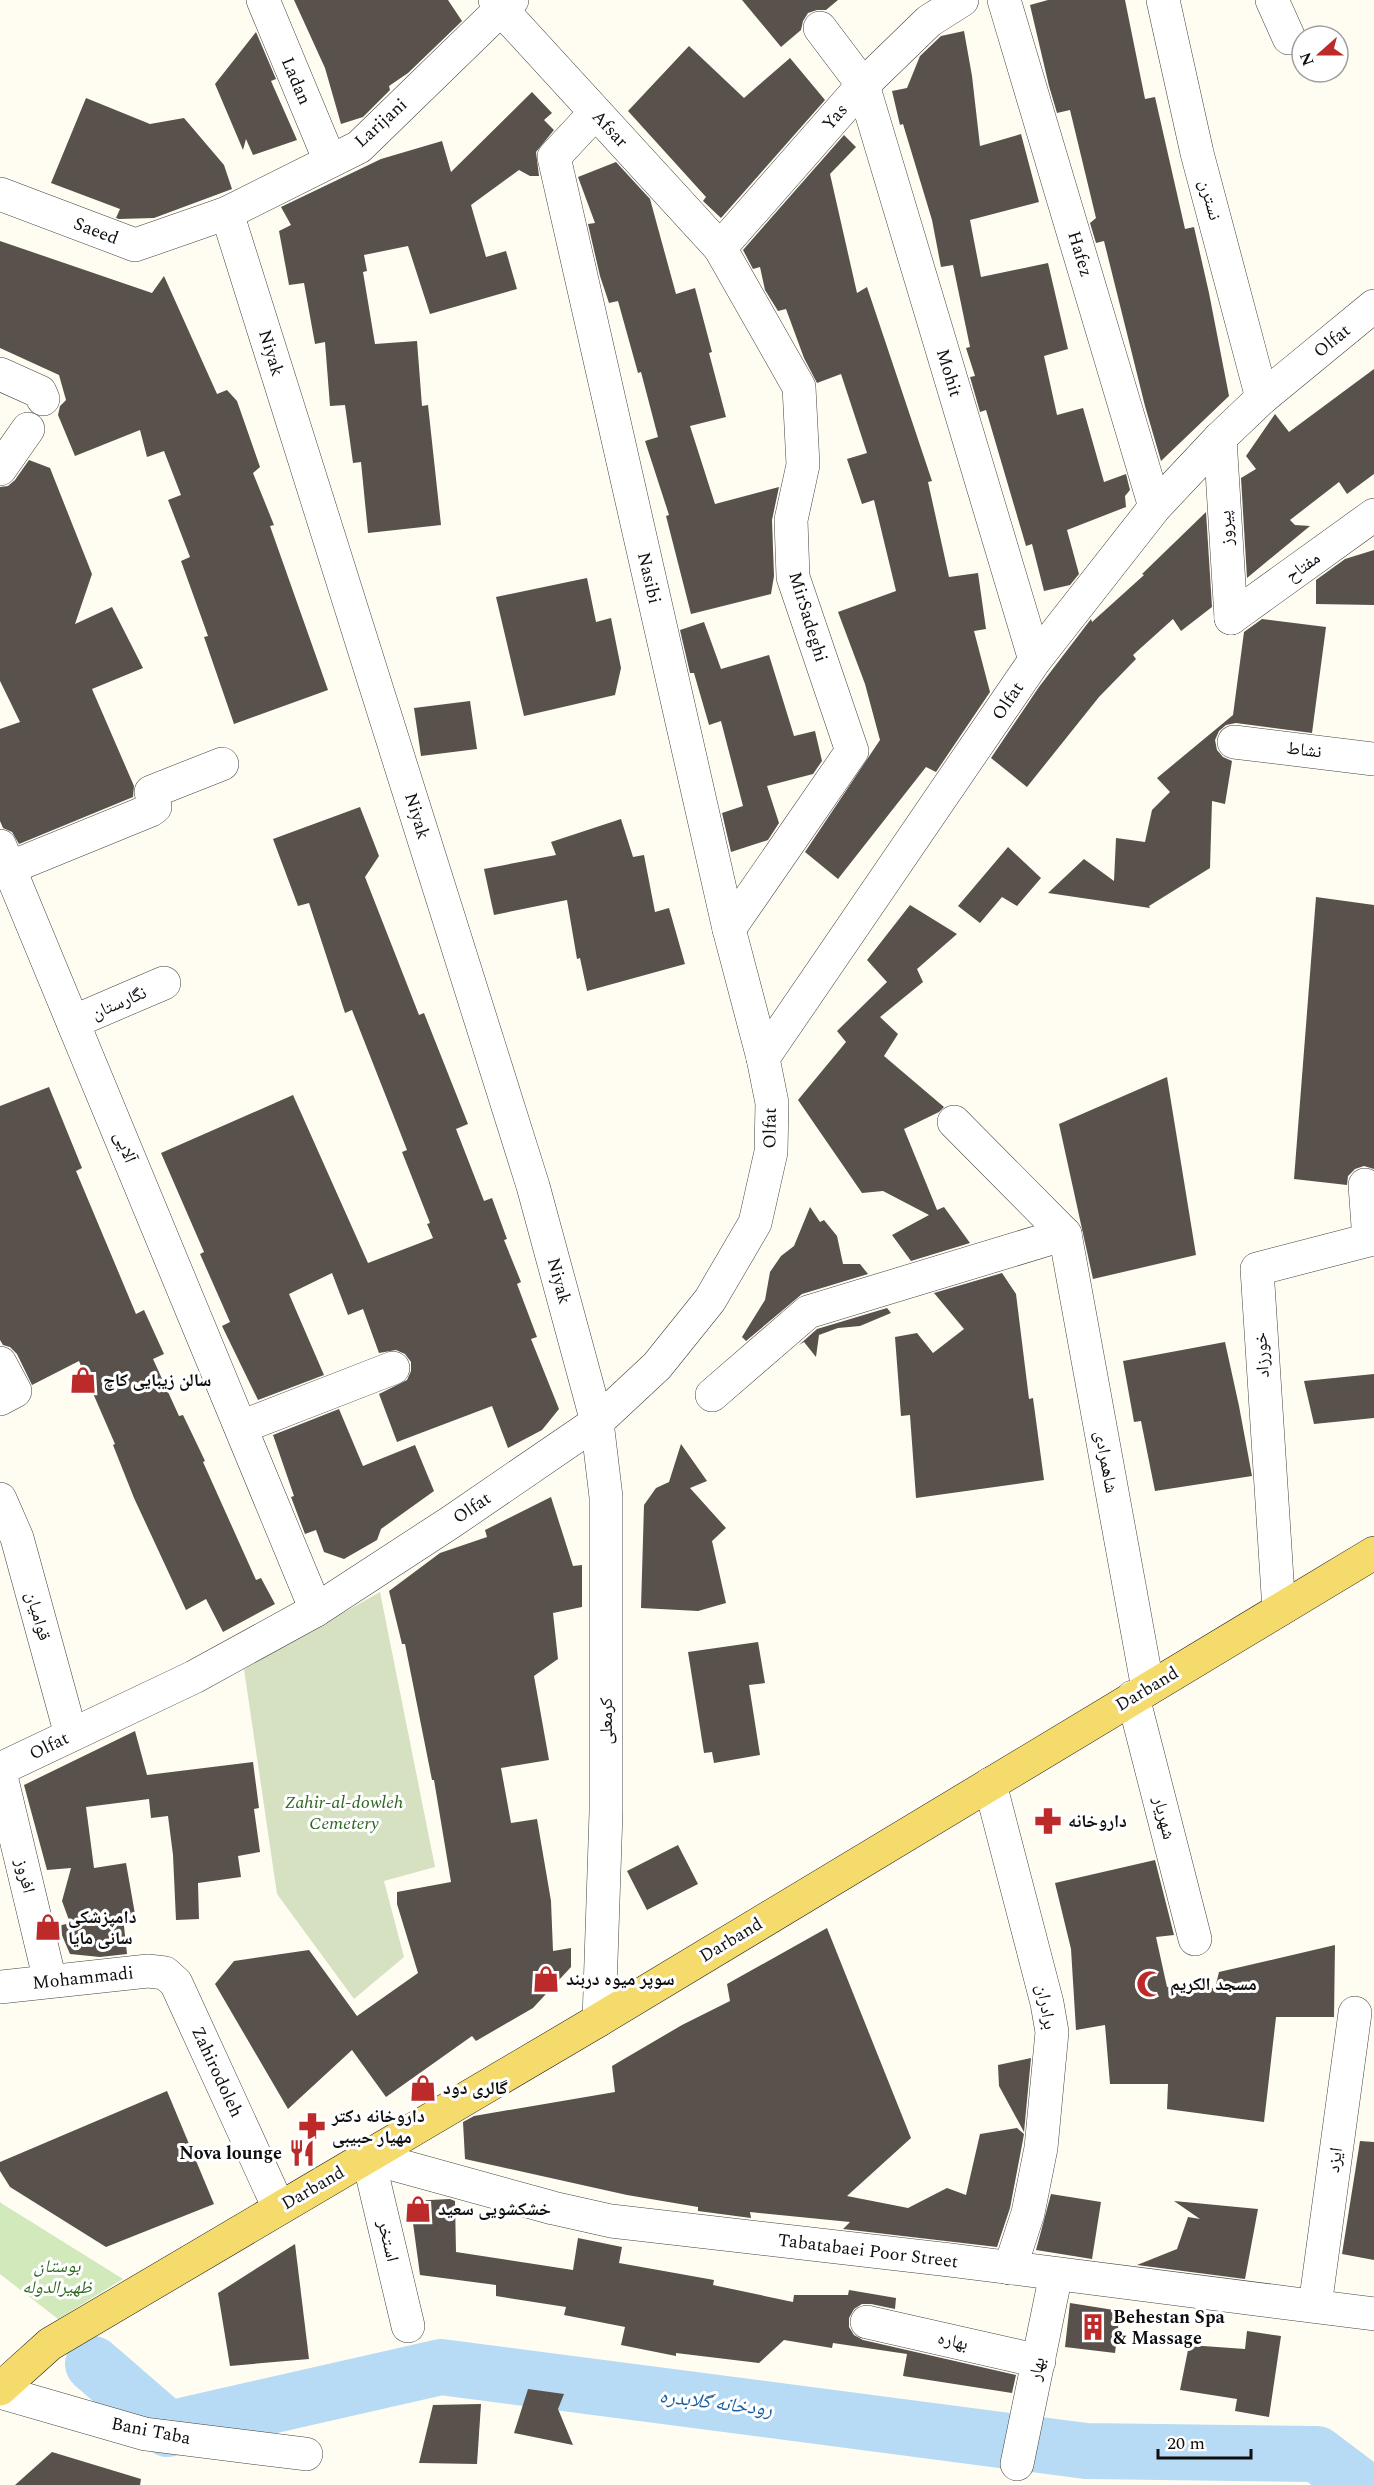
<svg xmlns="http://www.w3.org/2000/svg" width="1374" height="2485" viewBox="0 0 1374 2485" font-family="Spectral,'Noto Naskh Arabic',serif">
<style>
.green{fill:#d1e9bb}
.cemetery{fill:#d6e1c2}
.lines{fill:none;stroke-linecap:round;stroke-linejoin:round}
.river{stroke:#b7dbf5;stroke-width:56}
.building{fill:#58514c}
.minor-casing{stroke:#424242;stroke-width:34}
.major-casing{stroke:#202020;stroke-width:34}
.minor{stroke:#fff;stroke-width:33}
.major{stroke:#f5da6c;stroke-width:33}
.labels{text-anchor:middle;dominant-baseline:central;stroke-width:6;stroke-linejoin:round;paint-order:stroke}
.street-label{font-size:18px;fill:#0f0f0f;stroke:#fff}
.poi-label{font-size:18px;font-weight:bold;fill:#0f0f0f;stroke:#fff;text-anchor:start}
.park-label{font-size:18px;font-style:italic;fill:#2b6620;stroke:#fff}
.water-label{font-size:20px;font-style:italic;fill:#1b5f9f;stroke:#fff}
</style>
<rect width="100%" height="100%" fill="#fffdf2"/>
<path class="green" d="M0,2201L1,2203L123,2279L58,2319L0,2274Z"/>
<path class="cemetery" d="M380,1592L435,1867L384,1881L404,1957L354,1999L277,1894L244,1669Z"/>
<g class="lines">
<path class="river" d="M93,2364L168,2429L441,2367L1086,2451L1317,2454L1358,2485"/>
</g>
<g class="building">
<path d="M294,0H448L462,21L408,73L389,86L390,90L363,117L341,124L325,68Z"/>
<path d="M742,0H838L826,10H817L808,13L803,21L801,30L781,47Z"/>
<path d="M1048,0H1125L1145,99L1155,97L1185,229L1194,227L1209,293L1229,396L1161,461L1145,406L1104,241L1096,243L1090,223L1096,218L1070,110L1057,113L1049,86L1030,5Z"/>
<path d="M964,31L972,76L980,146L1021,134L1039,202L970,220L981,277L1048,263L1068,349L1044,356L1057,415L1083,408L1104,482L1126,474L1130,490L1125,496L1126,507L1067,530L1079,574L1070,585L1044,591L1032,544L1026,546L986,410L980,412L970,377L975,376L966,348L970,347L953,265L941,267L932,220L903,124L900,125L892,91L907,88L920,56L941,36Z"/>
<path d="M256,32L276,79L271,81L297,140L253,155L246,139L243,150L215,84Z"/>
<path d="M689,46L744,98L790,58L825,100L721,218L703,201L706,197L628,111Z"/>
<path d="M532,92L552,113L544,120L554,130L536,152L539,176H530L519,170L471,205L486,257L506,251L517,289L430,314L408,246L364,255L367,271L363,272L375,344L417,341L422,406L428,405L441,525L368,533L361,462L353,463L345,405L330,406L325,342L315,344L304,283L289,285L279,231L291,225L281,207L381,159L442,141L451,172Z"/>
<path d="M86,98L150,124L184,118L224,165L232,189L154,218L119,219L116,218L120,209L51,183Z"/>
<path d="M844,135L856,147L830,174L857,293L867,287L932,481L928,482L949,577L978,573L986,629L974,631L990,692L936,772L926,767L838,879L805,852L880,740L865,684L838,612L896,591L874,500L862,504L847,459L867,453L841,374L817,383L804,358L786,309L778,311L765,290L760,267L753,269L743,250Z"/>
<path d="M616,162L650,199L676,294L695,288L712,352L709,353L726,417L690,426L715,504L779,487L772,520L774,576L771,594L691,614L666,516L669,515L645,441L658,437L641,372L638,373L618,301L609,303L600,276L588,224L595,223L578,177Z"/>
<path d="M0,241L152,293L164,276L217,394L227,390L237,401L260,467L253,473L274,525L270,526L328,690L234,724L204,637L208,636L181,561L190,557L168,500L181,495L164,451L147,457L140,430L75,456L58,415L60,406L66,400L59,375L0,348Z"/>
<path d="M1374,369V474L1347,494L1339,482L1290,520L1295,525L1310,526L1247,578L1241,478L1256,469L1246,456L1275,414L1289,432Z"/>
<path d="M29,460L50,468L92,574L75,624L112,607L143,668L92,689L134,786L133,797L19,844L12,832L3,828L0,821V729L20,722L0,681V487L8,486L15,480Z"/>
<path d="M1206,512L1212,607L1181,631L1173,619L1133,655L1136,659L1099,697L1027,787L991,758L1039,687L1091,619L1092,622L1144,575L1142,574Z"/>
<path d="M1374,550V605L1316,604V580L1345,559Z"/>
<path d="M587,578L596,622L611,618L621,668L615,695L524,716L496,597Z"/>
<path d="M1262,619L1326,627L1312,733L1236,723L1226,725L1219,731L1215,740L1217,750L1223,757L1232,761L1225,804L1212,801L1210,868L1149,906L1150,908L1048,893L1084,859L1114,881L1116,838L1145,842L1152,810L1170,792L1157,778L1233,715L1244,632Z"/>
<path d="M704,622L721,669L769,655L794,736L815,731L822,761L813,774L767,786L779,823L768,840L731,852L722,813L743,806L721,721L709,725L694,673H690L680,630Z"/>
<path d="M470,701L477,749L421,756L414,708Z"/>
<path d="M360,807L379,856L365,877L419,1015L424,1013L468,1124L456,1129L484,1201L492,1198L507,1239L504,1240L521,1282L517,1284L537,1337L531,1339L559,1409L542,1430L508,1448L492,1406L397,1442L379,1394L407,1380L411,1371V1362L405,1354L396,1350L379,1353L363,1309L348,1315L332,1273L289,1294L324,1375L258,1400L222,1326L230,1322L200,1254L204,1252L161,1153L293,1095L368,1263L433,1238L427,1224L430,1223L402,1152L407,1150L352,1010L345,1013L309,903L298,906L273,839Z"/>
<path d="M621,819L633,857L644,855L655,912L669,908L685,964L587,991L580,958L577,959L567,900L494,915L484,869L556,855L551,842Z"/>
<path d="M1008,847L1041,878L1017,906L1002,897L980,923L958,906Z"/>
<path d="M1316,897L1374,905V1169L1364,1166L1355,1169L1348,1176L1347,1185L1294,1179Z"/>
<path d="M910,905L957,934L917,969L923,982L880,1017L898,1034L884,1056L944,1107L939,1112L904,1129L937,1210L944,1207L970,1243L911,1261L892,1235L929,1215L883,1191L862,1193L798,1100L846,1042L837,1031L887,982L867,960Z"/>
<path d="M1167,1077L1196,1255L1093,1279L1059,1124Z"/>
<path d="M49,1087L82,1168L76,1171L136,1314L144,1310L164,1354L153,1359L179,1416L183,1415L195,1440L205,1461L203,1462L256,1580L261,1578L275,1604L223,1632L206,1599L186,1610L134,1498L113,1445L115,1444L79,1361L32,1385L17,1354L10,1347L3,1345L0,1340V1106Z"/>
<path d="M810,1207L820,1222L824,1220L837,1236L843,1264H860L868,1274L802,1294L746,1341L742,1337L765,1300L770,1272L781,1256L794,1246Z"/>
<path d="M1002,1273L1016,1294L1029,1399L1033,1398L1044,1480L916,1498L910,1415L901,1416L895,1337L917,1333L933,1353L964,1329L934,1293Z"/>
<path d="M887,1308L891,1313L860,1326L838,1328L819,1335L816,1357L804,1342L799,1345L817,1329Z"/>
<path d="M1225,1342L1239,1406L1252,1476L1155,1491L1141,1421L1134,1422L1123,1361Z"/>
<path d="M1374,1374V1418L1314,1424L1304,1381Z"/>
<path d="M339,1409L363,1466L415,1445L434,1491L381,1529L377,1540L344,1559L324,1552L316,1530L305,1534L291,1497L294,1496L273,1435Z"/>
<path d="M681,1444L707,1481L690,1488L726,1528L712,1541L726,1603L698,1611L641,1608L644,1505L656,1488L669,1482Z"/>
<path d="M551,1497L573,1566L582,1565V1607L553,1613L558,1659L534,1676L549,1760L501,1768L511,1823L537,1819L551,1901L553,1951L571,1948V1967L533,2008L476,2041L472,2036L386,2097L352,2050L288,2109L215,1984L234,1961L309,1950L357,2016L418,1973L397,1904V1892L451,1882L434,1780H432L405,1644H402L389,1591L440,1553L487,1537L485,1530Z"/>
<path d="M758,1642L765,1683L749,1685L760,1755L714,1763L712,1752L704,1753L688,1652Z"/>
<path d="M135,1731L147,1775L253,1762L259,1808L254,1809L260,1852L238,1856L241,1877L198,1883L199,1919L176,1920L173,1855L168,1816L151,1818L149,1799L86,1807L94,1868L126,1863L135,1914L123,1917L127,1954L100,1957L70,1954L58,1926L70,1923L62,1901L71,1868L47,1870L24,1785Z"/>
<path d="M678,1845L698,1884L647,1910L627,1871Z"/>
<path d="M1155,1860L1174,1935L1156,1937L1167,1987L1215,1988L1219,1972L1335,1945L1334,2017H1276L1264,2122L1167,2109L1168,2084H1110L1105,2025L1076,2030L1071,1949L1055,1883Z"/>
<path d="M827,1928L911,2138L847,2196L908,2208L947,2188L966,2195L980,2134L1017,2128L1024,2134L1022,2145L1010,2208L997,2247L843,2229L850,2222L750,2212L751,2218L698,2211V2207L627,2195L465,2159L463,2122L474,2116L615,2092L612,2066L682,2025L730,2001L727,1984Z"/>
<path d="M1031,2058L1024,2132L999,2086L998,2065Z"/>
<path d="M167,2091L214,2204L106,2247L10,2187L0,2171V2162Z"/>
<path d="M1360,2141L1374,2142V2260L1342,2254Z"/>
<path d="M1051,2194L1101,2202L1092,2259L1036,2250Z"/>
<path d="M450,2199L455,2201L456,2252L573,2270L578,2238L622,2247L619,2263L714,2280L713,2285L793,2302L794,2295H848L849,2290L896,2298L895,2309L871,2304H862L854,2309L849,2318V2327L854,2335L863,2340L1016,2375L1012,2393L903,2376L907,2354L833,2343L832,2348L784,2340L759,2363L676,2353V2356L621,2345L625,2327L564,2315L566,2307L496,2296V2285L420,2275L410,2201Z"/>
<path d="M1174,2201L1258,2209L1245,2279L1137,2265L1177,2249L1188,2217L1200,2219Z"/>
<path d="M295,2244L309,2359L230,2366L218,2293Z"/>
<path d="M1070,2303L1120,2311L1115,2353L1065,2347Z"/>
<path d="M1247,2331L1281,2336L1269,2417L1235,2411L1237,2399L1180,2390L1189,2345L1245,2349Z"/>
<path d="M528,2389L564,2394L558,2409L573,2445L514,2433Z"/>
<path d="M481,2404L477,2464L419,2463L433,2405Z"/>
<path d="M52,2452L141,2479L140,2485H15Z"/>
</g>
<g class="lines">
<defs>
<g id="minor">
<path d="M263,0L330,161"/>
<path d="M495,0L501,9L720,248L799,387L803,465L791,520L793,577L852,751L729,929"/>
<path d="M1004,0L1155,507"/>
<path d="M1163,0L1197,153L1262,398"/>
<path d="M1272,0L1289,38"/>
<path d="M820,28L863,85L1035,660"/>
<path d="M595,113L554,157L729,929L763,1058"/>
<path d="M0,194L135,245L227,213L359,147L501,9L512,0"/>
<path d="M227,213L533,1186L597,1422L606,1497V1812L599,2020"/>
<path d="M720,248L863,85L929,21L962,0"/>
<path d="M0,374L40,392L43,399"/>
<path d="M1220,438L1231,618"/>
<path d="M0,469L28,429"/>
<path d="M1231,618L1374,515"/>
<path d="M1234,742L1374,759"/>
<path d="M0,846L316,1610"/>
<path d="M9,868L151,810L155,807L151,792L222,764"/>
<path d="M73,1022L164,983"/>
<path d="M954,1122L1065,1234"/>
<path d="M0,1363L15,1391L0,1399"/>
<path d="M712,1395L808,1312L1065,1234L1148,1689"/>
<path d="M241,1427L393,1368"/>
<path d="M0,1499L17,1538L71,1735"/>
<path d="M1279,1610L1257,1269L1369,1240L1365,1185"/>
<path d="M1133,1697L1195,1939"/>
<path d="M0,1769L194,1677L316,1610L451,1522L597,1422L657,1366L710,1300L755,1223L771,1152L772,1103L763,1058L1035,660L1155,507L1220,438L1262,398L1374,306"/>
<path d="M0,1772L50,1981"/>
<path d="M990,1784L1047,2003L1052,2032L1041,2148L1028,2213L1010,2268"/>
<path d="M0,1987L148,1971L165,1973L176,1983L279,2208"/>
<path d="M1315,2306L1355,2013"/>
<path d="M867,2322L1039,2361"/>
<path d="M408,2326L368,2157L553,2208L611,2221L950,2260L1374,2314"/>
<path d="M0,2392L145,2434L306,2454"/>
<path d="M1017,2464L1056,2274"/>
</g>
<path id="major" d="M0,2389L50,2344L599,2020L1374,1553"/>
</defs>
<use href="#minor" class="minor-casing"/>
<use href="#major" class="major-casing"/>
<use href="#minor" class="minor"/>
<use href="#major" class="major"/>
</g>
<defs>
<symbol id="shop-bare" viewBox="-9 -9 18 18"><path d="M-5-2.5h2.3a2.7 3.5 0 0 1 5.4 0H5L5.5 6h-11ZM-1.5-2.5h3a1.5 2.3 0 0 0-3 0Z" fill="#bc2a2a" stroke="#fff" stroke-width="2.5" paint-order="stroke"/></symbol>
<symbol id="pharmacy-bare" viewBox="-9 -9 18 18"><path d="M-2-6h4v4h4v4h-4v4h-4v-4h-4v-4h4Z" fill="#bc2a2a" stroke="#fff" stroke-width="2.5" paint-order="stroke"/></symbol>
<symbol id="mosque-bare" viewBox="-9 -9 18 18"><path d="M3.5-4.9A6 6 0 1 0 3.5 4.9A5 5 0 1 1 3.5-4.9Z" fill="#bc2a2a" stroke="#fff" stroke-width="2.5" paint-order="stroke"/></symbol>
<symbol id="restaurant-bare" viewBox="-9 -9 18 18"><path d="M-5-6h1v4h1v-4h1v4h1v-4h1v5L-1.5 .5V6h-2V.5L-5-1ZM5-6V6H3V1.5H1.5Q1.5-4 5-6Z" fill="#bc2a2a" stroke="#fff" stroke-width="2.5" paint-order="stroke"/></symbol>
<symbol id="building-bare" viewBox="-9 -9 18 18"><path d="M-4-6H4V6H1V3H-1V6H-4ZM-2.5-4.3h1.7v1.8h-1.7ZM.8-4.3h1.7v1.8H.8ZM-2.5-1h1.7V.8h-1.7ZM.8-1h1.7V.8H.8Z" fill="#bc2a2a" stroke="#fff" stroke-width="2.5" paint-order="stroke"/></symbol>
</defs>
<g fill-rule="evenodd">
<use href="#shop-bare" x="64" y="1361" width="38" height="38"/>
<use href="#pharmacy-bare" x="1029" y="1802" width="38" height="38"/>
<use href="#shop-bare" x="29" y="1908" width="38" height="38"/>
<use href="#shop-bare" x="527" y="1960" width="38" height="38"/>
<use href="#mosque-bare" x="1131" y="1965" width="38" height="38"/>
<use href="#shop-bare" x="404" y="2069" width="38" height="38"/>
<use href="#pharmacy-bare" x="293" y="2107" width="38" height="38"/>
<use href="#restaurant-bare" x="283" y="2134" width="38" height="38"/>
<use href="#shop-bare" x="399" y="2190" width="38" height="38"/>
<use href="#building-bare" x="1074" y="2308" width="38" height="38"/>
</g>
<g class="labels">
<g class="street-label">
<text transform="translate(296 81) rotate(67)">Ladan</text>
<text transform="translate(835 117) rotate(-49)">Yas</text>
<text transform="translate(381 123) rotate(-42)">Larijani</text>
<text transform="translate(610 129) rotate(47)">Afsar</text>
<text transform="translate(1210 200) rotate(75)">نسترن</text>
<text transform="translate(96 231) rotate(21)">Saeed</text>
<text transform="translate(1080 254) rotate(73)">Hafez</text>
<text transform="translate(1332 341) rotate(-39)">Olfat</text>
<text transform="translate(271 353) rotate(73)">Niyak</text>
<text transform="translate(949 373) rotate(73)">Mohit</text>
<text transform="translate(1226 528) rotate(-94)">پیروز</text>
<text transform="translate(1303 567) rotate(-36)">مفتاح</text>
<text transform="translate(649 578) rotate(77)">Nasibi</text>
<text transform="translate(808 617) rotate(73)">MirSadeghi</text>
<text transform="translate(1008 701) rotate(-56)">Olfat</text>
<text transform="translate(1304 750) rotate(7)">نشاط</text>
<text transform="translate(417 816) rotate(73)">Niyak</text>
<text transform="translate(119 1003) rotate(-23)">نگارستان</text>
<text transform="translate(770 1128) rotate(-89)">Olfat</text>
<text transform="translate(125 1147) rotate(68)">آلایی</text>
<text transform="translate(559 1281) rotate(75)">Niyak</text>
<text transform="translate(1262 1355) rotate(-94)">خورزاد</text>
<text transform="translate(1106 1462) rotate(80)">شاهمرادی</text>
<text transform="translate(472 1508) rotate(-34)">Olfat</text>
<text transform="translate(38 1616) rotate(74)">قوامیان</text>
<text transform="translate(1147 1689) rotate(-31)">Darband</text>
<text transform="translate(606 1721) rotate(-90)">کرمعلی</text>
<text transform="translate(49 1746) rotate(-26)">Olfat</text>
<text transform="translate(1164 1818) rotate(76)">شهریار</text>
<text transform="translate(25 1876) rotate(76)">افروز</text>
<text transform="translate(731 1940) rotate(-31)">Darband</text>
<text transform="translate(83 1978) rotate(-6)">Mohammadi</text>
<text transform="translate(1046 2007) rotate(80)">برادران</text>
<text transform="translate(217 2072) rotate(65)">Zahirodoleh</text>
<text transform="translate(1335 2160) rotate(-82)">ایزد</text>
<text transform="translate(313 2188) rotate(-30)">Darband</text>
<text transform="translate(388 2241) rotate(77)">استخر</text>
<text transform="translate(868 2251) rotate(7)">Tabatabaei Poor Street</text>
<text transform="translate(953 2341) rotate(13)">بهاره</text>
<text transform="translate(1037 2369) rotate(-78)">بهار</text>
<text transform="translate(151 2431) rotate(11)">Bani Taba</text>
</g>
<g class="poi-label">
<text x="103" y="1380">سالن زیبایی کاچ</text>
<text x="1068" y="1821">داروخانه</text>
<text x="68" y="1917">دامپزشکی<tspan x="68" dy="21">سانی مایا</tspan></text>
<text x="566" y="1979">سوپر میوه دربند</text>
<text x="1170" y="1984">مسجد الکریم</text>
<text x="443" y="2088">گالری دود</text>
<text x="332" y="2116">داروخانه دکتر<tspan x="332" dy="21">مهیار حبیبی</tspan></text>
<text x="282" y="2153" text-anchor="end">Nova lounge</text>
<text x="438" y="2209">خشکشویی سعید</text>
<text x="1113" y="2317">Behestan Spa<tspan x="1113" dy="21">&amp; Massage</tspan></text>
</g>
<g class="park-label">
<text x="344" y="1802">Zahir-al-dowleh<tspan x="344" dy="21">Cemetery</tspan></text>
<text x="57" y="2266">بوستان<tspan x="57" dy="21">ظهیرالدوله</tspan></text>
</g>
<g class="water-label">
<text transform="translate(716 2403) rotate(7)">رودخانه گلابدره</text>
</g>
</g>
<g transform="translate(1320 54) rotate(249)"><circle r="28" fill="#ffffff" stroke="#9f9f9f" stroke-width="1.5"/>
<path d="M0-4.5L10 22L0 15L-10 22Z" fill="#bc2a2a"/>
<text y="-9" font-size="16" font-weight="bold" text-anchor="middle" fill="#0f0f0f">N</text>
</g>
<path d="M1158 2449v9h93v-9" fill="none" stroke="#0f0f0f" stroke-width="3"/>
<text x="1167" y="2449" font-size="18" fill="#0f0f0f" stroke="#ffffff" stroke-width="4.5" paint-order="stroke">20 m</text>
</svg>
